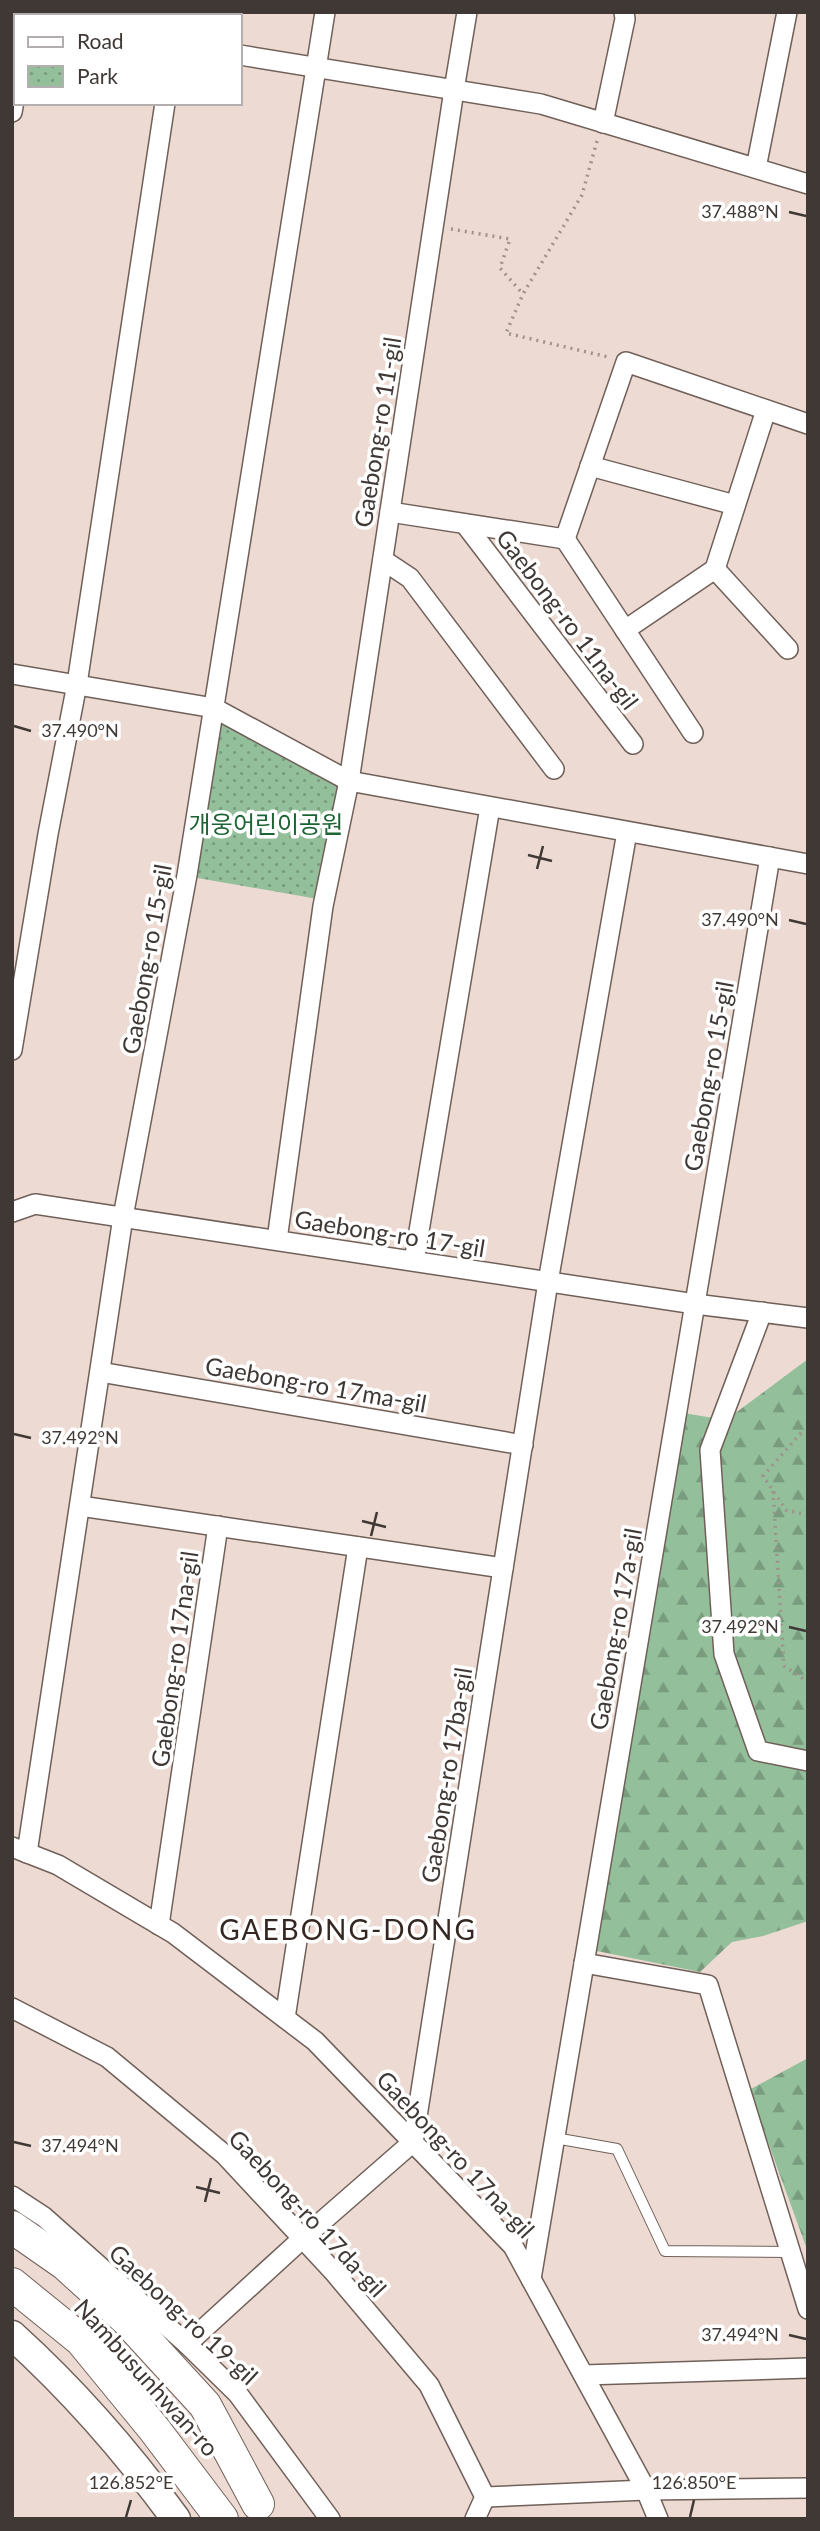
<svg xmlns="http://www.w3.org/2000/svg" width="820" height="2531" viewBox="0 0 820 2531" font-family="Lato,'Noto Sans KR',sans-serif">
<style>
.forest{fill:url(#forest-firs)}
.park{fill:url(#park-dots)}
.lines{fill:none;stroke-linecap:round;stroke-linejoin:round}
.service-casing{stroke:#706059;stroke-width:12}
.minor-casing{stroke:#706059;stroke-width:22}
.secondary-casing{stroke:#706059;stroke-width:31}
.primary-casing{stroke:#706059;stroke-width:34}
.path{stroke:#a0928c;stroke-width:3.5;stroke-dasharray:2 5;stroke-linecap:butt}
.service{stroke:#fff;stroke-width:10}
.minor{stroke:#fff;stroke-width:19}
.secondary{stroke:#fff;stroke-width:28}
.primary{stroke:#fff;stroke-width:32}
.ticks{fill:none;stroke:#3f3834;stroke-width:2.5}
.labels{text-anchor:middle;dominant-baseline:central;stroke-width:7;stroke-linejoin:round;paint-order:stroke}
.street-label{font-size:24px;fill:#3f3834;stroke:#fff}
.park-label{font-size:24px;fill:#1c6433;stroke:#fff}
.quarter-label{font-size:28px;letter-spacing:2px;fill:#342721;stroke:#fff}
.ticks-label{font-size:18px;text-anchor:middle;fill:#3f3834;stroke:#fff;stroke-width:7;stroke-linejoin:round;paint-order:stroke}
</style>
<defs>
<pattern id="forest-firs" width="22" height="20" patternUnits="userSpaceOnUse" patternTransform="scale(1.75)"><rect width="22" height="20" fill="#93bf9b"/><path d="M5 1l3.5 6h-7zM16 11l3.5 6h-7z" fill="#799c7f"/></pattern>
<pattern id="park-dots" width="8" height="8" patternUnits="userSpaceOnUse" patternTransform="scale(1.75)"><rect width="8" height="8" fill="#93bf9b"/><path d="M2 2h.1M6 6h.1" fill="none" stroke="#799c7f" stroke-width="1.8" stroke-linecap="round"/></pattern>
</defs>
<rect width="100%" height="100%" fill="#eddbd3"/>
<g class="forest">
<path d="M808,1359V1921L763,1936L732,1942L700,1972L587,1949L677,1412L726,1420Z"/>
<path d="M808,2058V2252L749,2090Z"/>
</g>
<path class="park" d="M217,717L343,787L318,899L192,877Z"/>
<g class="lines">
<defs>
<path id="service" d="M555,2138L617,2149L665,2251L790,2252"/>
<g id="minor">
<path d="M28,16L29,12"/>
<path d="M179,16V12"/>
<path d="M240,55L541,104L808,184"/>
<path d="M12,112L16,90"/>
<path d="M603,123L625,19L624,12"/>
<path d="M756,168L787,12"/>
<path d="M590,466L735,505"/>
<path d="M390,512L565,539L626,362L808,424"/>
<path d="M465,524L633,744"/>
<path d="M565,539L693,733"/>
<path d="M383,560L410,578L554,769"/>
<path d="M715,569L766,410"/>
<path d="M715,569L788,649"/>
<path d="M625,630L715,569"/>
<path d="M12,674L214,708L349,781L808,864"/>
<path d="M12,1050L48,834L77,684L165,103"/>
<path d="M12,1212L35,1204L695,1304L808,1318"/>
<path d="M277,1240L323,906L349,781L454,90L467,12"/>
<path d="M414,1261L490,807"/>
<path d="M762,1312L710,1450L724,1654L758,1751L808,1761"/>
<path d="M100,1372L523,1445"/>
<path d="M80,1506L503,1568"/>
<path d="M12,1847L58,1865L173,1933L315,2041L513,2246L646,2490L658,2519"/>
<path d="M27,1853L123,1217L187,875L325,12"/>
<path d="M159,1925L218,1526"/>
<path d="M584,1963L708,1985L808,2309"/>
<path d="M12,2008L107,2057L225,2155L333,2271L429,2385L485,2497L475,2519"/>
<path d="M285,2018L358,1547"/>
<path d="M12,2196L44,2217L187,2344L238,2394L330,2519"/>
<path d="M531,2279L770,857"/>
<path d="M187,2344L303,2238L413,2142L548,1282L627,832"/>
<path d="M584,2375L808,2368"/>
<path d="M485,2497L646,2490L808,2488"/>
</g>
<path id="secondary" d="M12,2335C74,2391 127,2452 176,2519"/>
<g id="primary">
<path d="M12,2227L65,2264L127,2320L205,2405L258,2504"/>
<path d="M12,2284L81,2340L154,2429L222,2519"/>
</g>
</defs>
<use href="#service" class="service-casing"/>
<use href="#minor" class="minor-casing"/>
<use href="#secondary" class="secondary-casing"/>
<use href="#primary" class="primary-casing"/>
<g class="path">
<path d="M597,141L582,195L523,294L506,333L608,357"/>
<path d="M451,229L510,239L500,268L523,294"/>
<path d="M808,1431L800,1434L763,1476L786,1510L808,1515"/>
<path d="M773,1491L784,1666L808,1682"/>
</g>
<use href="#service" class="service"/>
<use href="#minor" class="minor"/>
<use href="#secondary" class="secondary"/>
<use href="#primary" class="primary"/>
</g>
<path class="ticks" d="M789,212L806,216M14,726L31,731M528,855L552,861M537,869L543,846M789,920L806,924M14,1434L31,1438M362,1521L386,1527M371,1536L377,1512M789,1627L806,1631M14,2142L31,2146M196,2187L220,2193M205,2202L211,2178M789,2335L806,2339M126,2517L131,2500M690,2517L694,2500"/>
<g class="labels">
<g class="street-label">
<text transform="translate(377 432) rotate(-81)">Gaebong-ro 11-gil</text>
<text transform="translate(568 619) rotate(53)">Gaebong-ro 11na-gil</text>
<text transform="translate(146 959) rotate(-80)">Gaebong-ro 15-gil</text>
<text transform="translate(708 1076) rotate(-80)">Gaebong-ro 15-gil</text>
<text transform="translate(390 1233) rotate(9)">Gaebong-ro 17-gil</text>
<text transform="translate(316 1384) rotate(10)">Gaebong-ro 17ma-gil</text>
<text transform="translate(615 1629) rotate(-80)">Gaebong-ro 17a-gil</text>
<text transform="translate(174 1659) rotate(-82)">Gaebong-ro 17na-gil</text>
<text transform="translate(446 1775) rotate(-81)">Gaebong-ro 17ba-gil</text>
<text transform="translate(456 2154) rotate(47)">Gaebong-ro 17na-gil</text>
<text transform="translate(308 2213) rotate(47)">Gaebong-ro 17da-gil</text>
<text transform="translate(184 2314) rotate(43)">Gaebong-ro 19-gil</text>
<text transform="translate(147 2377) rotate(48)">Nambusunhwan-ro</text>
</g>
<g class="park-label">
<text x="266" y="823">개웅어린이공원</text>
</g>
<g class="quarter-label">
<text x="348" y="1929">GAEBONG-DONG</text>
</g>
</g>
<g class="ticks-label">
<text x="740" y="218">37.488°N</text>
<text x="80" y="737">37.490°N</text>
<text x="740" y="926">37.490°N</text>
<text x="80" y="1444">37.492°N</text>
<text x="740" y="1633">37.492°N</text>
<text x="80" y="2152">37.494°N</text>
<text x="740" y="2341">37.494°N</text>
<text x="131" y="2489">126.852°E</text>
<text x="694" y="2489">126.850°E</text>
</g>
<rect width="820" height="2531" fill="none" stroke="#3f3834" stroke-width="28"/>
<rect x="14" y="14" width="228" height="91" fill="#ffffff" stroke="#b2afae" stroke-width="2"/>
<rect x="28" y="37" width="35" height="10" fill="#ffffff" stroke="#b2afae" stroke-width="2"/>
<text x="77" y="49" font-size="21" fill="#3f3834">Road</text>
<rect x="28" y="66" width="35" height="21" fill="url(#park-dots)" stroke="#b2afae" stroke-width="2"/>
<text x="77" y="84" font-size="21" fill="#3f3834">Park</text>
</svg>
